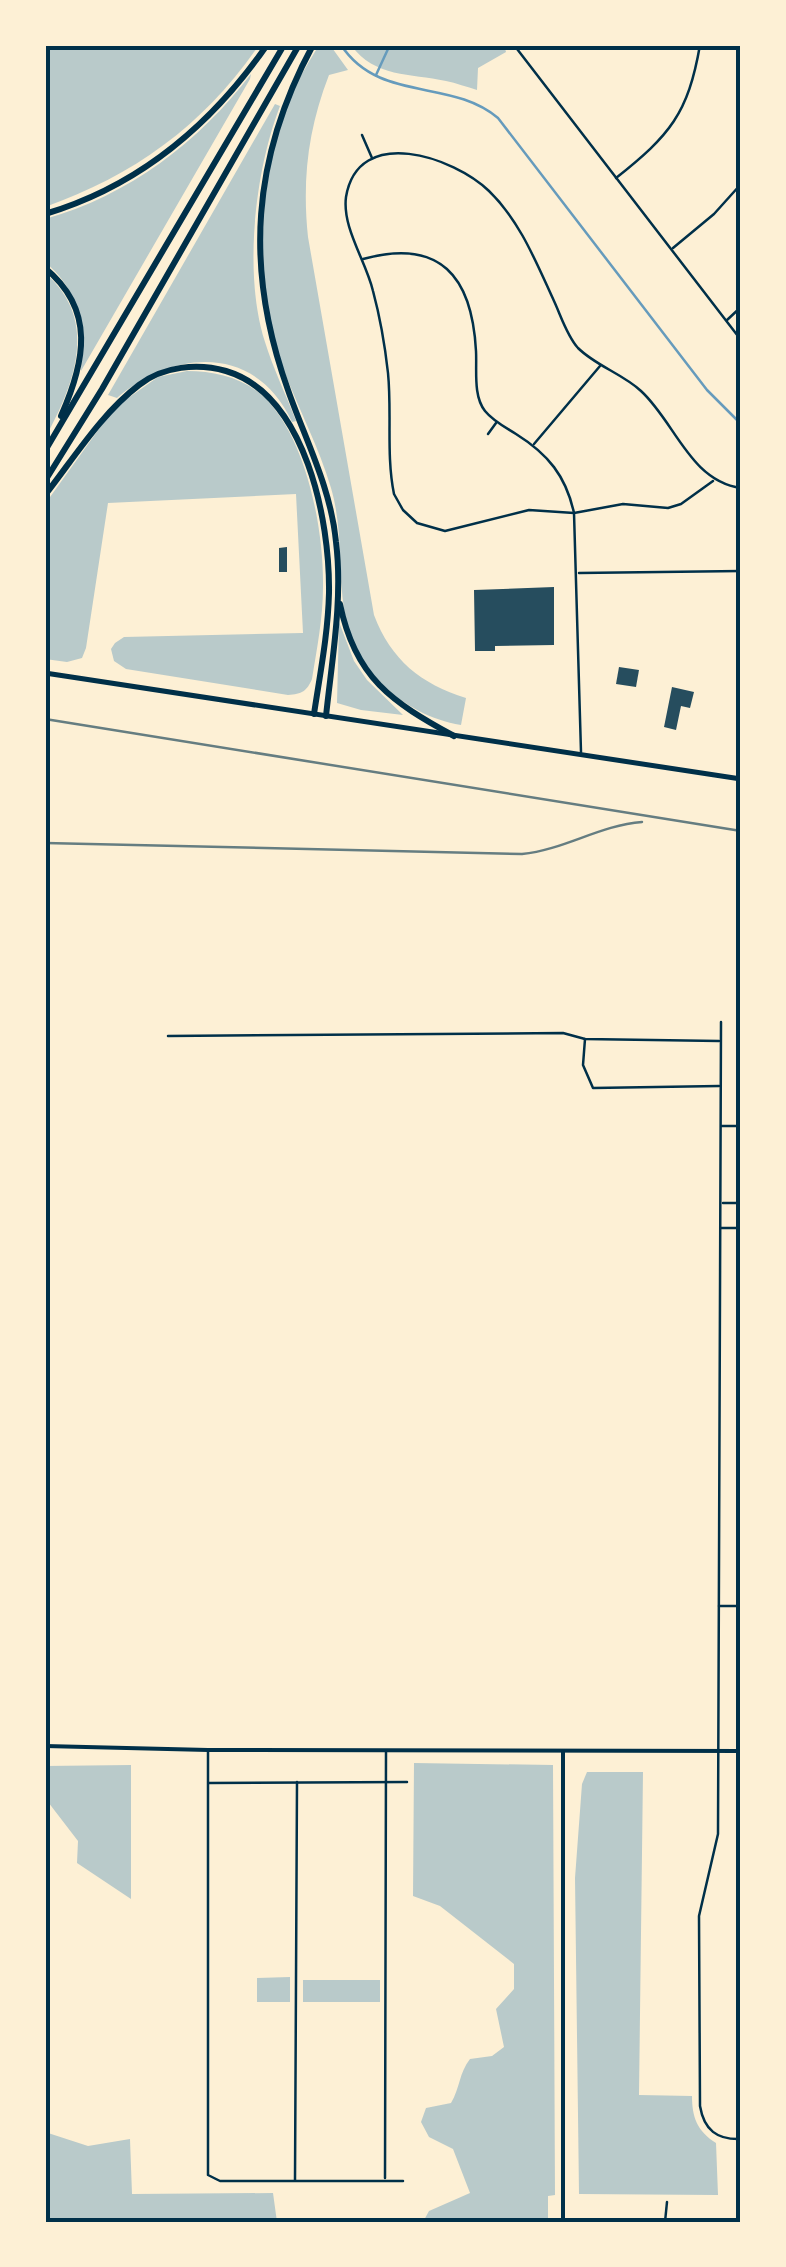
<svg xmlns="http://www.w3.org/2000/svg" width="786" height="2267" viewBox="0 0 786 2267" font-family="Commissioner,sans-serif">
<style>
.green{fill:#b9caca}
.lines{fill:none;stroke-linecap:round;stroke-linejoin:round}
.stream{stroke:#669bbc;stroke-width:2.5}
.building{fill:#264d5e}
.minor{stroke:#003049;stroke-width:2.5}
.tertiary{stroke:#003049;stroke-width:4}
.primary{stroke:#003049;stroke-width:5}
.motorway{stroke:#003049;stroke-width:6}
.rail{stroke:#657d81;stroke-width:2.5}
.neatline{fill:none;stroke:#003049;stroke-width:4}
</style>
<rect width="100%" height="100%" fill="#fdf0d5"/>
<g class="green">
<path d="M45,45H259C204,125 135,175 45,207Z"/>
<path d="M319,45H330L348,70L329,75C308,129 302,180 308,237L374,615C391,660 421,684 466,698L461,725C402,715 353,668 344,609C338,568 343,529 331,488C319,447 298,408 283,368C253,284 257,173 293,92C300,76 310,60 319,45Z"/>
<path d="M351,45H504L506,52L478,68L477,90C467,87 456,83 446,81C410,73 375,78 351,45Z"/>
<path d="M251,74L250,79L81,371C84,327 81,292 45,262V219C128,196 199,142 251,74Z"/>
<path d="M275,104L280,106C255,171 243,274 265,342C273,368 286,395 296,421L292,422C256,344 175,349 117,398L108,395Z"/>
<path d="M45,273C100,320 74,385 45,438Z"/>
<path d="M187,371C216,371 244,378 265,398C307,440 324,530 323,587C323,618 317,648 312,679C307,691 302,694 288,695L126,669L114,661L111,649L115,643L124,637L303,633L296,494L108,503L86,648L82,658L67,662L45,659V504L114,408L158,377Z"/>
<path d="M339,622L354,661L367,680L403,715L361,710L337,703Z"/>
<path d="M414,1763L553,1765L555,2195L548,2196V2222H423L429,2211L470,2193L453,2149L429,2137L421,2122L426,2108L451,2103C460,2088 459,2073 470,2059L492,2056L504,2047L496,2009L514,1989V1964L440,1906L413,1896Z"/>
<path d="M131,1765V1899L77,1863L78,1841L45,1798V1766Z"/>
<path d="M587,1772H643L639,2095L692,2096C692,2117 697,2131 716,2143L718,2195L579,2194L575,1878L582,1784Z"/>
<path d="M290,1977V2002H257V1978Z"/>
<rect x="303" y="1980" width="77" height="22"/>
<path d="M45,2132L88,2146L130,2139L132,2194L273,2193L277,2222H45Z"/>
</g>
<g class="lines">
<g class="stream">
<path d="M341,45C379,103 451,78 498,118L707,390L741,424"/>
<path d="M376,75L388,49"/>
</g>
</g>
<g class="building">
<path d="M287,547V572H279V548Z"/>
<path d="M554,587V645L495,646V651H475L474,590Z"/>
<path d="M619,667L639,670L636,687L616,684Z"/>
<path d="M672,687L694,692L690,708L681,706L676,730L664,727Z"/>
</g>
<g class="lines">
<g class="minor">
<path d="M514,45L741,340"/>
<path d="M362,135L372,158"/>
<path d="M616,178C670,135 688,114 700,45"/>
<path d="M673,248L714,214L741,184"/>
<path d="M363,259C440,238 472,276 476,351C477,370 473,396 485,411C493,421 505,427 516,434C548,454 566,476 574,513L581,752"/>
<path d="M727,320L741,307"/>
<path d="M488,434L496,423"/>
<path d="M534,444L600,366"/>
<path d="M713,481L681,504L668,508L623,504L574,513L529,510L445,531L417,523L403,510L394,494C386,455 392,413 388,373C385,346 380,317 373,291C366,261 342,228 346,197C358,124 454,157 489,191C520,221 536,262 554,301C561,316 567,336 578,348C596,366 623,374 641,391C675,422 690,481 741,488"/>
<path d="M579,573L741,571"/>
<path d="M721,1022L718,1834L699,1916L700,2106C704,2130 717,2140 741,2139"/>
<path d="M168,1036L563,1033L585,1039L719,1041"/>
<path d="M585,1039L583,1065L593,1088L719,1086"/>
<path d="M722,1126H741"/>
<path d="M723,1203H741"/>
<path d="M721,1228H741"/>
<path d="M719,1606H741"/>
<path d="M208,1751V2175L220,2181H403"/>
<path d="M209,1783L407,1782"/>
<path d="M385,2178L386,1751"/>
<path d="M295,2180L297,1782"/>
<path d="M665,2222L667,2202"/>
</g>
<g class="tertiary">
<path d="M45,1746L208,1750L741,1751"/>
<path d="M563,2222V1752"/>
</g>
<path class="primary" d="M45,673L741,779"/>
<g class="motorway">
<path d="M313,45C252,158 244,268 288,390C305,439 331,488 336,542C343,599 332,659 326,716"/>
<path d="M45,214C139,186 212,124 267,45"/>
<path d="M45,268C96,310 85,362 61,416"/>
<path d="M45,451L284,45"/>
<path d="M45,481L102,389L299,45"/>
<path d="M45,495C74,458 101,414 139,385C163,366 198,363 226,371C306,395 330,521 329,593C328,634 320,674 314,714"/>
<path d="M340,604C355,678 392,702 454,736"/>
</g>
<g class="rail">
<path d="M45,719L741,831"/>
<path d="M45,843L522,854C564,850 600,825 642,822"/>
</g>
</g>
<rect width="786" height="2267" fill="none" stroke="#fdf0d5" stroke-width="95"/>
<rect x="48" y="48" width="690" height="2172" class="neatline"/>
</svg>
